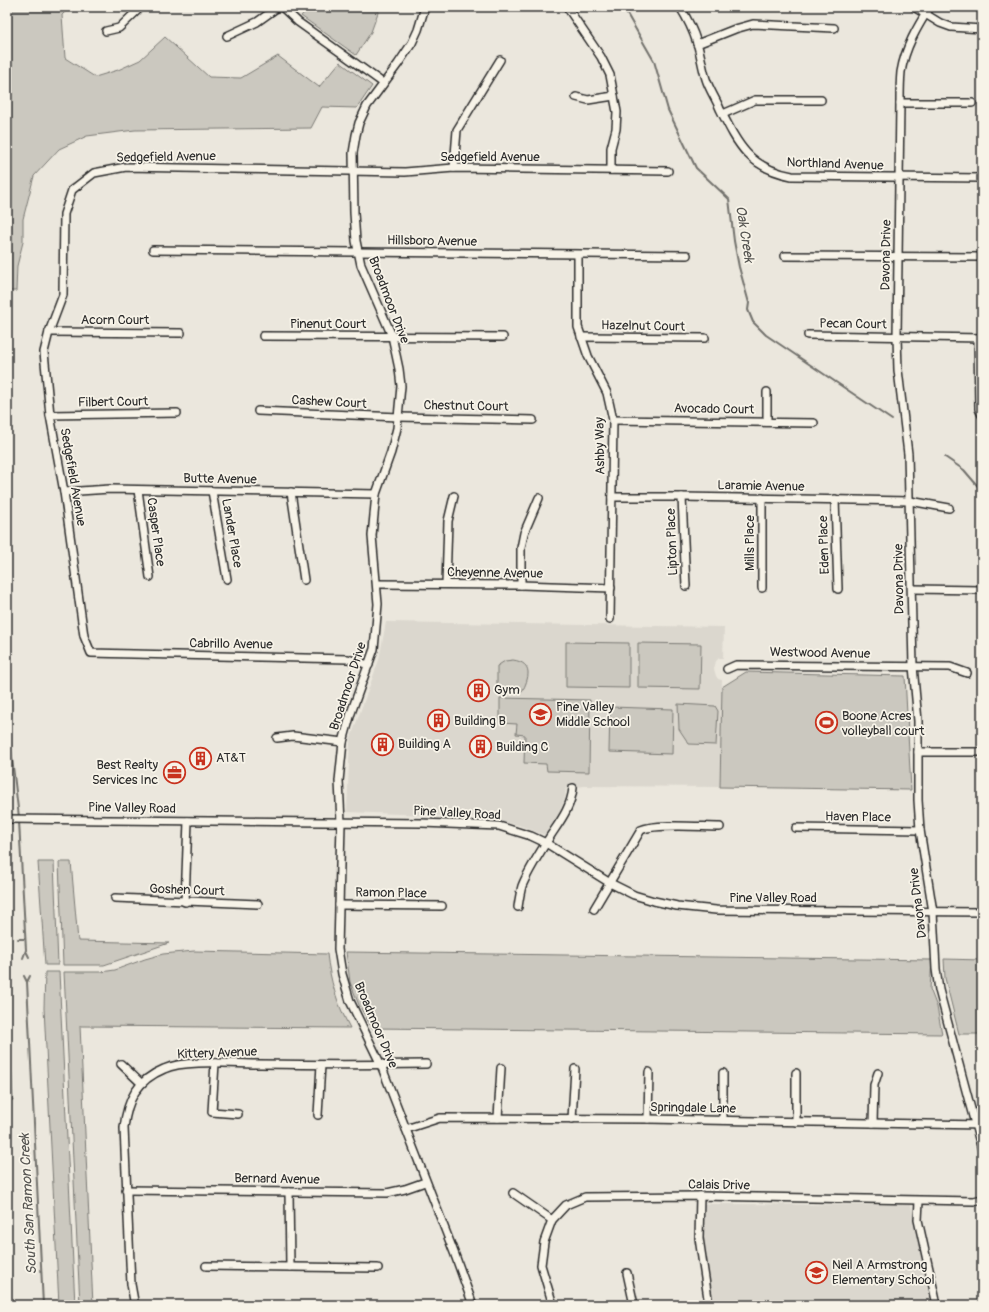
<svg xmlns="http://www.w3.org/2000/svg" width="989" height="1312" viewBox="0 0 989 1312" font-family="Pangolin,sans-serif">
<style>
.built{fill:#dbd7ce}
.green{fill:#cbc8bf;stroke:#7b7a75}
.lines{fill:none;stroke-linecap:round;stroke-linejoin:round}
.stream{stroke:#72716c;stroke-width:2}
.minor-casing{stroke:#2b2b2b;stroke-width:10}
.minor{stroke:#f7f3e8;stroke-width:7}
.labels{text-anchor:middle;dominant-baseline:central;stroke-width:3.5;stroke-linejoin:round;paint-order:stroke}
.street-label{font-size:13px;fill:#2b2b2b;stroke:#f7f3e8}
.poi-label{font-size:13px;fill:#2b2b2b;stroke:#f7f3e8;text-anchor:start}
.water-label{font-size:14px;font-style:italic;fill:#555451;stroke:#f7f3e8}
</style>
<rect width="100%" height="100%" fill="#ebe7dd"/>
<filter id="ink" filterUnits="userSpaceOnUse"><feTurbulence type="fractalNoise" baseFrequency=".025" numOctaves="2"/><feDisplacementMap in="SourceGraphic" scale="8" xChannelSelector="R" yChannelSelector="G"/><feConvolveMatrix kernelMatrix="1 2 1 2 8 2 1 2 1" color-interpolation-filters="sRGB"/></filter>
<g filter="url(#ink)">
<g class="built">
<path d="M386,622L724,627L723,658H719L716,661L714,669L716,676L718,679L722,680L720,787L585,786L566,788L565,798L559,813L545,835L518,825L479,817L347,812L350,740L379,660Z"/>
<path d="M705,1204L911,1205L931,1305H714L704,1239Z"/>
</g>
<g class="green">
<path d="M7,7H70L62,15L65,58L95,77L118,70L140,60L165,37L209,77L241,78L278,56L319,87L340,62L372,86L357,108L322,107L311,128L135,130L87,136L59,149L34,176L23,219V242L17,266L16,291H7Z"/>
<path d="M309,7H380L371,32L356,55L301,16Z"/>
<path d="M566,642L629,643V688L566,687Z"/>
<path d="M638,643L701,644L700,689L638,688Z"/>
<path d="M513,660C534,663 529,678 522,692H504L497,686V666L505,661Z"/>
<path d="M746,672L905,676L911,790L720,787L722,687Z"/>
<path d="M500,698L590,700L589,772L547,771L546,764L524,763L525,735L516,734L517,724L500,723Z"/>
<path d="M678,704L715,706L718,711L716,745L689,744L679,729Z"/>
<path d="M610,707L673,709L672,754L609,752Z"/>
<path d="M38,862H54L58,965H45Z"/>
<path d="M59,862H71L78,941L169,943L104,965H63Z"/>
<path d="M194,951L327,954C330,980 337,1004 350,1028L80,1026L93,1305H80L64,972H101L115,970L145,959L163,954Z"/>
<path d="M346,952L932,960L930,989L937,1007L942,1034L372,1028L359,1005L350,982Z"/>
<path d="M944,959L982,960V1034H959L945,978Z"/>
<path d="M45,972H59L75,1305H59L44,1008Z"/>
<path d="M7,984L13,1100H7Z"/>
</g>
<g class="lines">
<g class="stream">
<path d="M623,7L654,61L668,110L696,168L729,199L734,241L739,267L749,303L748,310L753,322L766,335L892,420"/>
<path d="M945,457L964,470L982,491"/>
<path d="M7,716L19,817"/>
<path d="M19,821L26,950L23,958"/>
<path d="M18,939H25"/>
<path d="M26,951L29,957"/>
<path d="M24,976L27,982L43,1305"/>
<path d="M27,982L30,976"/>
</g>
<defs>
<g id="minor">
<path d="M282,7L298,22L383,83"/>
<path d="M425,7L418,30L412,43L398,64L367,106L359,123L356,135L353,153L354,213L356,241L361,265L392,336L399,369L401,386L397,428L391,452L376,494L372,536L378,604L374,649L351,713L343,742L339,781L341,823L338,949L342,974L350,1001L381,1065L455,1255L473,1305"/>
<path d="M567,7L601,57L610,75L617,112L616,129L611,148V170"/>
<path d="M680,7C687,18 693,30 697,43C701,55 702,67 706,79C709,89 716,99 720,109C738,145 749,168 792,176L982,178"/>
<path d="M914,7L940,23L951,27L982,29"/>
<path d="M930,7C917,27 905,48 901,72C900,82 900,93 900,103L897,337L898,370L908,454L913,666L918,721V800L920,830L933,912L936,969L939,990L982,1150"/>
<path d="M106,31L119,28L141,7"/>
<path d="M227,36L257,22L278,7"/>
<path d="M697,44L735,29L753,24L834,28"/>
<path d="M576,97L588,100L614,96"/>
<path d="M900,103H972"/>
<path d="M723,114L755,100H821"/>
<path d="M454,168L457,130L500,60"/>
<path d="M153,250L687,255"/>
<path d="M578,255V327L588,356L607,393L613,420L610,619"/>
<path d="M785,256L982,257"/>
<path d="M49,332L181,333"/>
<path d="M808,335L982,338"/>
<path d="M263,336L503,337"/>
<path d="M581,337L705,338"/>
<path d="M978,338L979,409L982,415"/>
<path d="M767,392V422"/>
<path d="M258,411L399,417L533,420"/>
<path d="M50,415L177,413"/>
<path d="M613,420L814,423"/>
<path d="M138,490L150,577"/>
<path d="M212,491L227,579"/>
<path d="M64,492L110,489L376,494"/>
<path d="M291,492L304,580"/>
<path d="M612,497H682L910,501L949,508"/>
<path d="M682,497L686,586"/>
<path d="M762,498V588"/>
<path d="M835,499L838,589"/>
<path d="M377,584L521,585L611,588"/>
<path d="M446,584L448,521L454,496"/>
<path d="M521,585V548L524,533L539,498"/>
<path d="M912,589L982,590"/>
<path d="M369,665L348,659L91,653L84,636L64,492L50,415L44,352L49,332L63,295L64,214L72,190L94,173L126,167L405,172L454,168L668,171"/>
<path d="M727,669L736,665L950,667L967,673"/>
<path d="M277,738L293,736L343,742"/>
<path d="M918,752H982"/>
<path d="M7,819L422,823L499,826L531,836L546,843L610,883L634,895L654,901L677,906L716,910L982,912"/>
<path d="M796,828L920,830"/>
<path d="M115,898L258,904"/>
<path d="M185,902L188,821"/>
<path d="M339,905L442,906"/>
<path d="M518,907C519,900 520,893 522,886C528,871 542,849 551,835C561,820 571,807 573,788"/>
<path d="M594,909L641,830C655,823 702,827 720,827"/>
<path d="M215,1063L212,1112L238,1114"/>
<path d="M121,1064L141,1083"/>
<path d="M723,1073V1120"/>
<path d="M318,1115L321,1065"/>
<path d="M498,1118L501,1068"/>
<path d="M572,1119L575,1069"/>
<path d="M648,1119L649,1072"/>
<path d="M796,1122V1073"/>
<path d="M873,1123L874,1085L878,1073"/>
<path d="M406,1129L440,1118L648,1119L982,1125"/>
<path d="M126,1190L387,1193L405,1189L425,1182"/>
<path d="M289,1192L290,1267"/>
<path d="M513,1193L552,1220"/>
<path d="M700,1196L699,1238L709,1305"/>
<path d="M919,1201L918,1220L937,1305"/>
<path d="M206,1266L378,1268"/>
<path d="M627,1273L634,1305"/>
<path d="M136,1305L134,1301L131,1284L124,1128C127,1100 137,1080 164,1069C185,1059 235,1064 260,1064C315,1065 371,1065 426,1064"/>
<path d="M553,1305L541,1265L544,1242L552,1220L566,1205L585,1197L700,1196L974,1201L982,1199"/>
</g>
</defs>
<use href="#minor" class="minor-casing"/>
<use href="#minor" class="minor"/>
</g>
</g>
<defs>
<symbol id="building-ring" viewBox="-11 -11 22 22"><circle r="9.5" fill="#f7f3e8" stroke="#c8321e" stroke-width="1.5"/><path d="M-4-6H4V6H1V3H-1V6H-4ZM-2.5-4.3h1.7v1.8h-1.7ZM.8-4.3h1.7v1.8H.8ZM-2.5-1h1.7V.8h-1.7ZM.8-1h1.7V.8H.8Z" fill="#c8321e"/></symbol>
<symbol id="school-ring" viewBox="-11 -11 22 22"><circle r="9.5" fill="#f7f3e8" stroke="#c8321e" stroke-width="1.5"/><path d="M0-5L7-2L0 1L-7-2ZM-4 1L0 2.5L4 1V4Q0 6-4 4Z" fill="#c8321e"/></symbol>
<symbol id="stadium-ring" viewBox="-11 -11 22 22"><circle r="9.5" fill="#f7f3e8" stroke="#c8321e" stroke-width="1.5"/><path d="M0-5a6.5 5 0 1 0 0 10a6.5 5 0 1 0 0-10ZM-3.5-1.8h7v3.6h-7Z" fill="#c8321e"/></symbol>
<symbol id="office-ring" viewBox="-11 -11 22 22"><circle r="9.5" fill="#f7f3e8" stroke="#c8321e" stroke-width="1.5"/><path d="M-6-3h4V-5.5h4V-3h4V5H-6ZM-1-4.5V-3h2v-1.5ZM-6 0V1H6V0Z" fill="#c8321e"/></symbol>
</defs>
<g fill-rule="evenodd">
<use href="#building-ring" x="466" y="678" width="25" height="25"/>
<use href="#school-ring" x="528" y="702" width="25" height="25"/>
<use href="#building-ring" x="426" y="708" width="25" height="25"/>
<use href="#stadium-ring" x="814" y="710" width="25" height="25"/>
<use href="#building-ring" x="370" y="732" width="25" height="25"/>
<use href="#building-ring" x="468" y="734" width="25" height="25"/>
<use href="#building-ring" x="188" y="746" width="25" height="25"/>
<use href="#office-ring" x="162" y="760" width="25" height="25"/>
<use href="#school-ring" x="804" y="1260" width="25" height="25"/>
</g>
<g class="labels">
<g class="street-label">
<text transform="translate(166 157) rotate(-1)">Sedgefield Avenue</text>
<text x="490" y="157">Sedgefield Avenue</text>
<text transform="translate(835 164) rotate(2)">Northland Avenue</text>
<text transform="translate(432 241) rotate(1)">Hillsboro Avenue</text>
<text transform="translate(886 255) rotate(-89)">Davona Drive</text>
<text transform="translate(389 300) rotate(69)">Broadmoor Drive</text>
<text x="115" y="320">Acorn Court</text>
<text x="328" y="324">Pinenut Court</text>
<text transform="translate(853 324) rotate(1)">Pecan Court</text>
<text transform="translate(643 326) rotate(1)">Hazelnut Court</text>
<text transform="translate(113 402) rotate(-1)">Filbert Court</text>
<text transform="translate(329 402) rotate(3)">Cashew Court</text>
<text transform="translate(466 406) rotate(1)">Chestnut Court</text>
<text transform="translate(714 409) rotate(1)">Avocado Court</text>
<text transform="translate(600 446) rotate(-91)">Ashby Way</text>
<text transform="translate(73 477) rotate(80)">Sedgefield Avenue</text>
<text transform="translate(220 479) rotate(1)">Butte Avenue</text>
<text transform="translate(761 486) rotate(1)">Laramie Avenue</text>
<text transform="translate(156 532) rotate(82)">Casper Place</text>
<text transform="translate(232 533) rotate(80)">Lander Place</text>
<text transform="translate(672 542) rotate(-92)">Lipton Place</text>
<text transform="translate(750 543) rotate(-90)">Mills Place</text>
<text transform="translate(824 545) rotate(-92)">Eden Place</text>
<text transform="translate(495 573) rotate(1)">Cheyenne Avenue</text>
<text transform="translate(899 579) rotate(-91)">Davona Drive</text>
<text transform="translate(231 644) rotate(1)">Cabrillo Avenue</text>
<text transform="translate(820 653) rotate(1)">Westwood Avenue</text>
<text transform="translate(348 686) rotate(-72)">Broadmoor Drive</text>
<text transform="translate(132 808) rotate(1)">Pine Valley Road</text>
<text transform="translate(457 813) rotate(3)">Pine Valley Road</text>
<text transform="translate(858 817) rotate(1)">Haven Place</text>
<text transform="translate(187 890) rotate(2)">Goshen Court</text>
<text transform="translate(391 893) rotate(1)">Ramon Place</text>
<text x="773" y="898">Pine Valley Road</text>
<text transform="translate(918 903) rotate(-97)">Davona Drive</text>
<text transform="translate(376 1025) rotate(67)">Broadmoor Drive</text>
<text transform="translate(217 1053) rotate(-2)">Kittery Avenue</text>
<text transform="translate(693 1108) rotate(1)">Springdale Lane</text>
<text transform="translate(277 1179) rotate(1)">Bernard Avenue</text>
<text transform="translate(719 1185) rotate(1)">Calais Drive</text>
</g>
<g class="poi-label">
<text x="494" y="690">Gym</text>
<text x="556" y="707">Pine Valley<tspan x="556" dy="15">Middle School</tspan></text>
<text x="842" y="716">Boone Acres<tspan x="842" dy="15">volleyball court</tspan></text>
<text x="454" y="721">Building B</text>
<text x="398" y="744">Building A</text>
<text x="496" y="747">Building C</text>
<text x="216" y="758">AT&amp;T</text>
<text x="158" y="765" text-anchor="end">Best Realty<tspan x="158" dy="15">Services Inc</tspan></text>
<text x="832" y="1265">Neil A Armstrong<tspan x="832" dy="15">Elementary School</tspan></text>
</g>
<g class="water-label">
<text transform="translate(745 234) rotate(81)">Oak Creek</text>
<text transform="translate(28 1204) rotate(-93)">South San Ramon Creek</text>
</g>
</g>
<rect width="989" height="1312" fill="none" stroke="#f7f3e8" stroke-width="24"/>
<rect x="12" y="12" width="965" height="1288" fill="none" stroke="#2b2b2b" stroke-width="1.5" filter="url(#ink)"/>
</svg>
